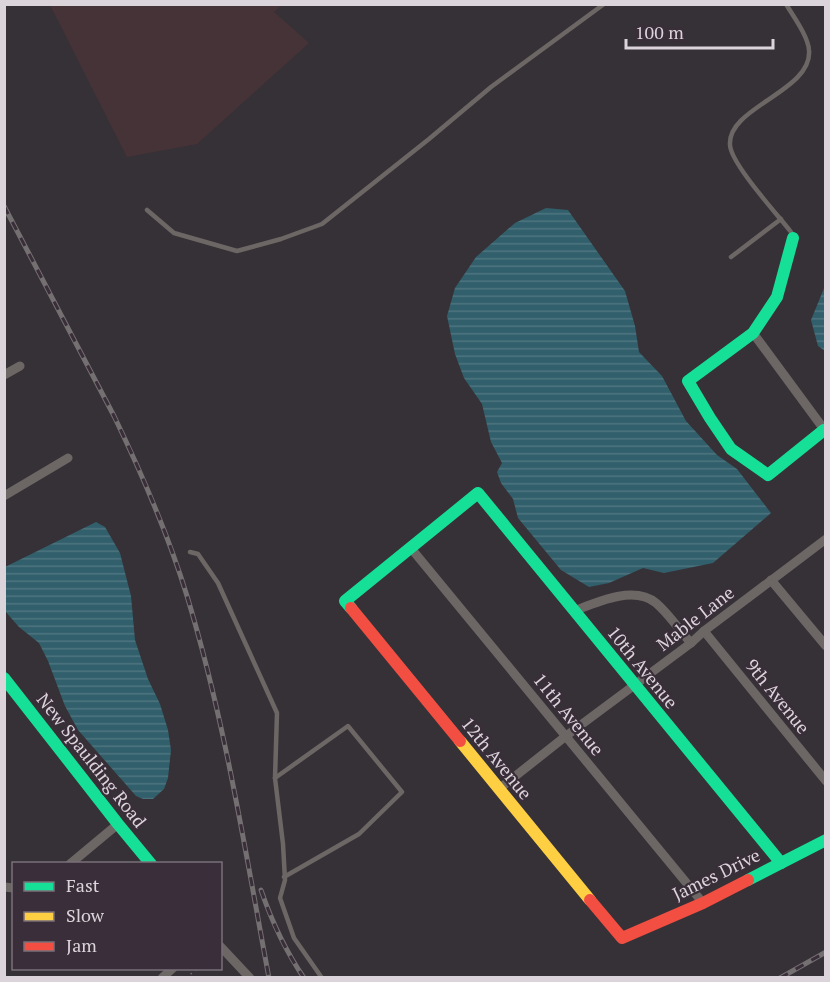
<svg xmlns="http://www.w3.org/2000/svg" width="830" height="982" viewBox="0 0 830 982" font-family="'PT Serif',serif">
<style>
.industrial{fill:#463337}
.water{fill:url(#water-rules)}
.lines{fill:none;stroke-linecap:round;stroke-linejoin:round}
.path{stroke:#6d6869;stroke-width:1.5;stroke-dasharray:1.5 4.5;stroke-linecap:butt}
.lane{stroke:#6c6765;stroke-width:4.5}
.street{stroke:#6c6765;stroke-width:9}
.fast{stroke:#16e098;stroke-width:12}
.slow{stroke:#ffcf43;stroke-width:12}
.jam{stroke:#f24e42;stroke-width:12}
.rail-casing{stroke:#746f71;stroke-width:5}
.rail{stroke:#392e39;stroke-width:3;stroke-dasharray:9;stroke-linecap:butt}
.labels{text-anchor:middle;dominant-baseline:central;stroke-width:4.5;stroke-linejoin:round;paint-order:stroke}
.street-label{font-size:18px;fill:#dbd4db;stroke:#392e39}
</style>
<defs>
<pattern id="water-rules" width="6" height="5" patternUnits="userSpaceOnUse" patternTransform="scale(1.5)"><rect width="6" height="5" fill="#315f6b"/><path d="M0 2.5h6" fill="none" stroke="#4e7580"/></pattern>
</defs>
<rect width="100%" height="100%" fill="#363136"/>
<path class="industrial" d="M50,5H282L274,12L309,43L197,144L127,157Z"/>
<g class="water">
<path d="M546,208L568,210L625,291L635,326L639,352L662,376L686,421L717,455L737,469L771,513L713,563L664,573L643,568L609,583L589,587L561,570L518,518L513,499L501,483L497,472L502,463L491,442L482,404L464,378L455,354L447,316L455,288L476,257L515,223Z"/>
<path d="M825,286V351L818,346L811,320Z"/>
<path d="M96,522L105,527L120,553L131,596L135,640L148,679L160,704L168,730L171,750L168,778L164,789L153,799H143L136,796L78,730L65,706L48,661L39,643L19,627L5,611V567Z"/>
</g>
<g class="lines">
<path class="path" d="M186,978L198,968"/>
<g class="lane">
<path d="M786,4C793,16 808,36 809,50C813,91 727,107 730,145C731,164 778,215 791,232L793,238"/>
<path d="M147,210L174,233L237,251L281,239L322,224L429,139L491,87L604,4"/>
<path d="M731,257L781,219"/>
<path d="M190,552L198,554L218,583L277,713L275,778L283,844L285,880L280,898L294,938L322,978"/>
<path d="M275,778L348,726L402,792L359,834L284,877"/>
</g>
<g class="street">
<path d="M753,333L826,432"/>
<path d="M4,375L20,366"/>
<path d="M4,496L68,458"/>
<path d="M410,547L703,903"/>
<path d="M771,580L826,646"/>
<path d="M574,611C597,602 634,585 656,603C669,614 680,631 691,643"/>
<path d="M704,631L826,781"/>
<path d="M499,789L566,736L691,643L704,631L826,539"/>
<path d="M70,864L118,824"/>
<path d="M4,887L14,888"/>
<path d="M220,946L250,978"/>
<path d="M162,978L173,968"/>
</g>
<g class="fast">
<path d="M793,238L777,297L753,333L688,381L710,418L731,449L768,475L824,430"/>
<path d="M351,608L345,601L478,493L781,863"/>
<path d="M4,678L118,824L151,864"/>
<path d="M748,880L826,840"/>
</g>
<path class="slow" d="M460,741L590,900"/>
<g class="jam">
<path d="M351,608L460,741"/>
<path d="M590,900L622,938L703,903L748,880"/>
</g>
<defs>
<g id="rail">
<path d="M4,206L114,416C142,474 168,534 187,596C225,721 245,850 269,978"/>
<path d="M261,890C272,922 285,950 304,978"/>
<path d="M780,978L826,952"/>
</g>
</defs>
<use href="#rail" class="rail-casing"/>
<use href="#rail" class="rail"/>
</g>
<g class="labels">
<g class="street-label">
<text transform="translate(695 618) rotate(-38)">Mable Lane</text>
<text transform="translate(643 667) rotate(51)">10th Avenue</text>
<text transform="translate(778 696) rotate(51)">9th Avenue</text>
<text transform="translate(569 714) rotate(51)">11th Avenue</text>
<text transform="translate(497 758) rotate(51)">12th Avenue</text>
<text transform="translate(92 760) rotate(52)">New Spaulding Road</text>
<text transform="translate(716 874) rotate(-26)">James Drive</text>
</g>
</g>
<rect width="830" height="982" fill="none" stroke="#dbd4db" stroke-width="12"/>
<rect x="12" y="862" width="210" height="108" fill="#392e39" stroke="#7a707a" stroke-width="1.5"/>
<rect x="24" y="882" width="30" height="9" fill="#16e098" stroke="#7a707a" stroke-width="1.5"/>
<text x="66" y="892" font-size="18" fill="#dbd4db">Fast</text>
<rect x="24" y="912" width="30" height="9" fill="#ffcf43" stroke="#7a707a" stroke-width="1.5"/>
<text x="66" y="922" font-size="18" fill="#dbd4db">Slow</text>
<rect x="24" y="942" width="30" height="9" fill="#f24e42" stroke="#7a707a" stroke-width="1.5"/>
<text x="66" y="952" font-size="18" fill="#dbd4db">Jam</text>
<path d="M626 39v9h147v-9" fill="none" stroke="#dbd4db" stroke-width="3"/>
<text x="635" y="39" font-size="18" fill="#dbd4db" stroke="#392e39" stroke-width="4.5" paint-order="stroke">100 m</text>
</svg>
